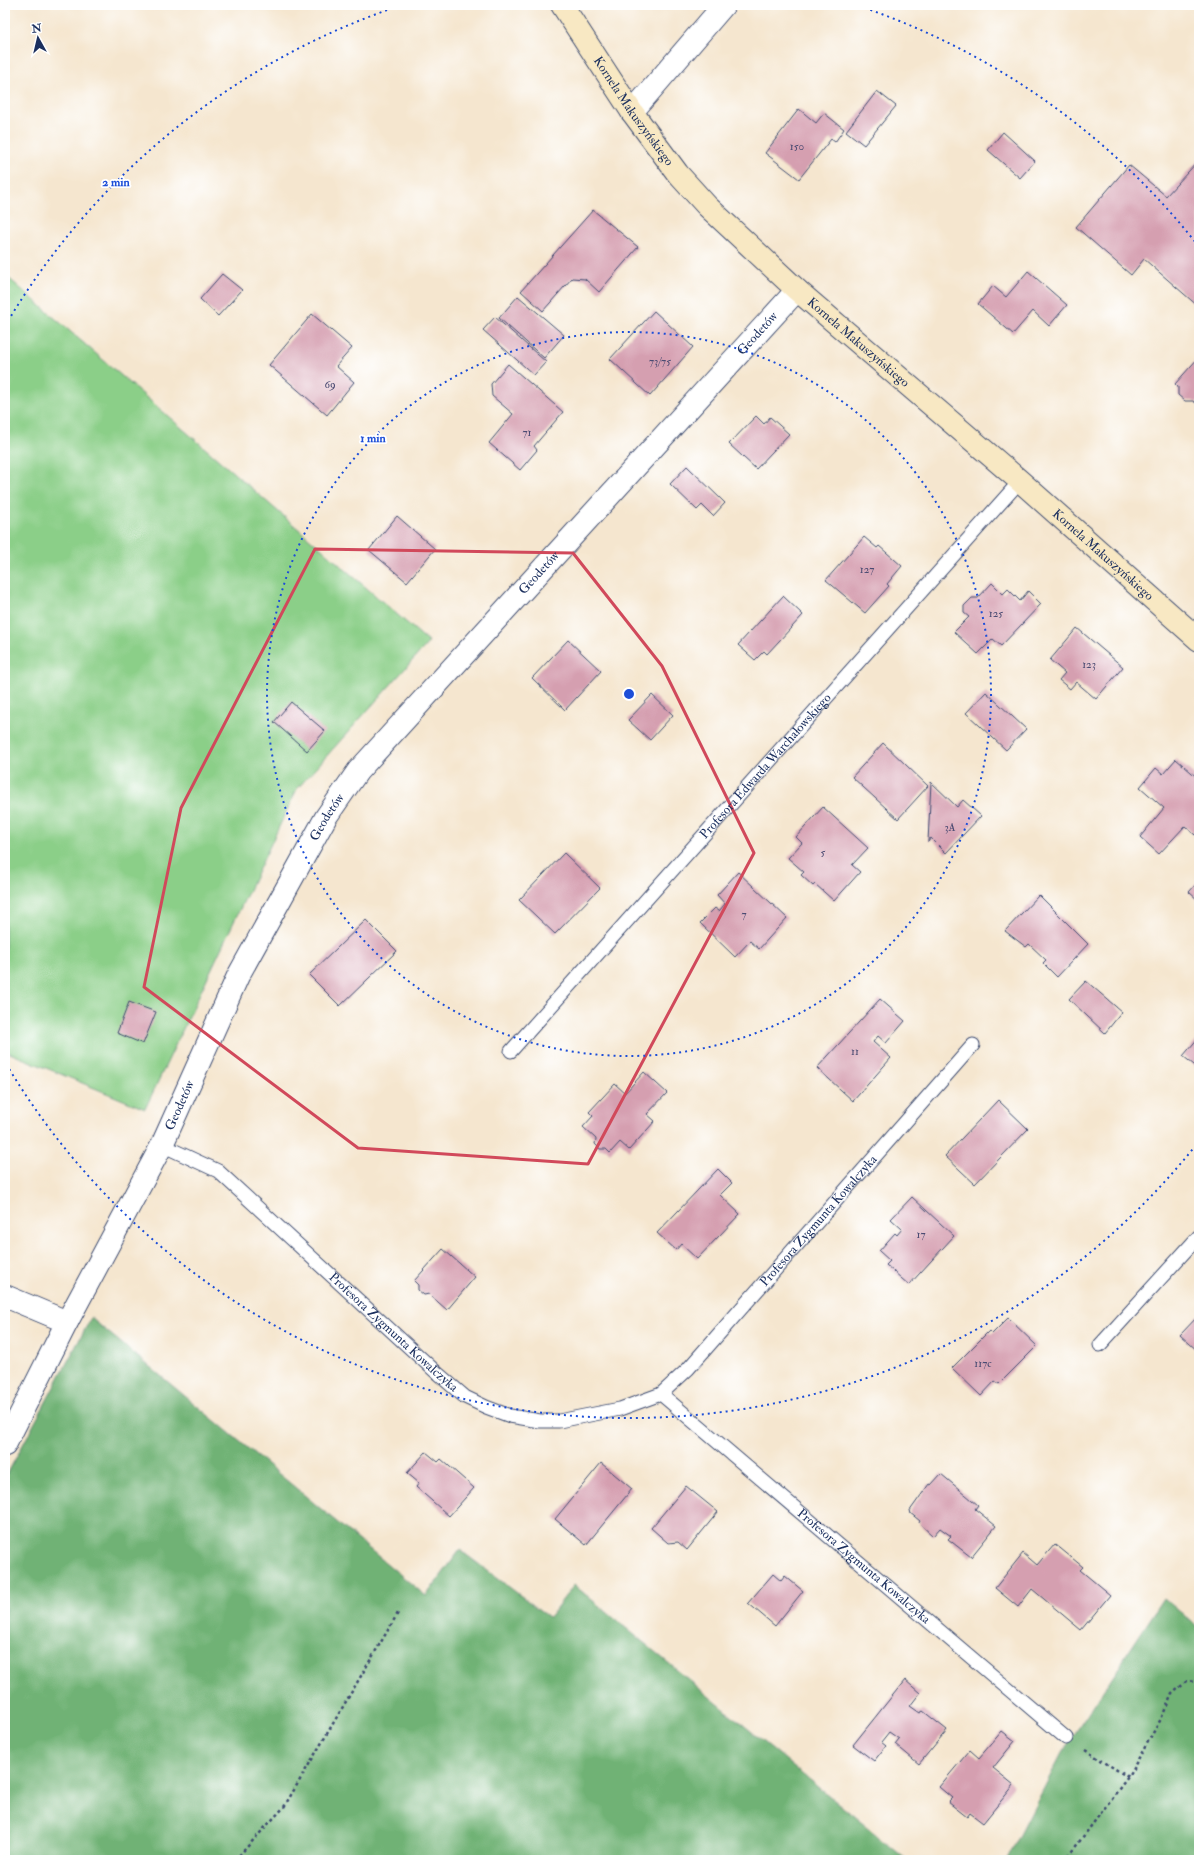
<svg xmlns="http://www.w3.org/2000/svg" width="1204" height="1865" viewBox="0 0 1204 1865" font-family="'IM FELL Double Pica',serif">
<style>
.green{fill:#8bcf88;stroke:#537f73}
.forest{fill:#70b274;stroke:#467069}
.building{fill:#d59fb0}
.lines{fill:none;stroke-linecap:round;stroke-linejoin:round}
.lane-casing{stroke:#3c4a6f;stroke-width:15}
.street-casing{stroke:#3c4a6f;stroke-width:24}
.secondary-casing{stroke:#3c4a6f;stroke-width:24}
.path{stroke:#3c4a6f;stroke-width:2.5;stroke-dasharray:3 3;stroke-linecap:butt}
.lane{stroke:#fff;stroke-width:13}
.street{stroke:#fff;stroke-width:22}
.secondary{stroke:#f8e8c3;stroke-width:22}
.marked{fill:none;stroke:#d1495b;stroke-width:3;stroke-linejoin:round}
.ring{fill:none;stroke:#1d4ed8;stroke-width:2;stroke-dasharray:2 4}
.labels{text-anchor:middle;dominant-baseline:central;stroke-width:3.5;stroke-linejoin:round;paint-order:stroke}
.number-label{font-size:11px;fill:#4a4b72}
.street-label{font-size:13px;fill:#1b2f5e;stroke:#fff}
.centre{fill:#1d4ed8;stroke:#fff;stroke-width:2}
.ring-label{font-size:12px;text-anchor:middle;font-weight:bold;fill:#1d4ed8;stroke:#fff;stroke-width:3.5;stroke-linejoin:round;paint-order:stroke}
</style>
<rect width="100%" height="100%" fill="#fff"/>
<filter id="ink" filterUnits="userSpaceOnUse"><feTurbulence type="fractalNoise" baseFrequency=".025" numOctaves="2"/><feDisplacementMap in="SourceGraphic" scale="8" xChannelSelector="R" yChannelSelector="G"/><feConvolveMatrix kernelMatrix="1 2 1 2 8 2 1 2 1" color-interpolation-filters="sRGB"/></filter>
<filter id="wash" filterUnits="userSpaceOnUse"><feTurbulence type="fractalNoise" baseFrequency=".012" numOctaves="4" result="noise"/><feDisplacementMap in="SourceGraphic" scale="16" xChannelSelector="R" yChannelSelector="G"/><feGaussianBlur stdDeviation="0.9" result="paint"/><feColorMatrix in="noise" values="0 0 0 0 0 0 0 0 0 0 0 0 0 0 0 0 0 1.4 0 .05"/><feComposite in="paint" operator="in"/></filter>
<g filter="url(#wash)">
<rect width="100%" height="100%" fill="#f5e6cf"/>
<path class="green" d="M5,275L429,642L297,789L145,1109L5,1051Z"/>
<g class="forest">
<path d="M91,1318L426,1596L460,1550L549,1617L574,1585L907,1860H5V1478Z"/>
<path d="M1164,1598L1199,1628V1860H1007L1062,1753Z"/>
</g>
<g id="blocks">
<g class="building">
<path d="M877,91L896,106L864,145L846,131Z"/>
<path d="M799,109L816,123L824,113L844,129L835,142L831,139L799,179L765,153Z"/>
<path d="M1003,132L1035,161L1020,178L988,150Z"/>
<path d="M1199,160V307L1144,259L1131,275L1076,227L1129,165L1166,196Z"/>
<path d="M593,210L638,247L599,292L585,279L572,278L543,311L521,291Z"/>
<path d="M1028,271L1067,305L1049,326L1033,311L1013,334L978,304L993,286L1006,297Z"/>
<path d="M222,274L242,290L218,316L200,299Z"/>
<path d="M518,296L564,335L544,358L499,318Z"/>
<path d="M654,311L693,347L650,396L610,359Z"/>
<path d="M312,314L352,348L336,366L354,382L327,415L269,365Z"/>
<path d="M495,317L546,362L534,375L483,330Z"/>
<path d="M1199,357V400L1196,403L1193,401H1185L1178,395V387L1175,384Z"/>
<path d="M508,364L563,412L534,446L537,450L520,470L489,443L513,414L492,396L491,384Z"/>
<path d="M756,416L764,424L770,417L789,434L756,469L729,444Z"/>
<path d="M687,466L725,503L713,516L702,505L697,510L670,484Z"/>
<path d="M397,516L435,549L407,582L369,550Z"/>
<path d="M864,537L877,548L879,546L902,566L887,584L889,586L865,613L826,580Z"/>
<path d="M992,583L1003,594L1008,589L1020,601L1028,591L1041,604L1001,646L993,639L978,654L954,632L969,617L964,613V606L972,598H978Z"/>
<path d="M783,596L803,615L767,654L764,651L755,660L738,645Z"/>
<path d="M1077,628L1123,667L1096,699L1076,682L1070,689L1059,680L1065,673L1050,660Z"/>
<path d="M568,640L601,671L565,710L532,678Z"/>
<path d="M986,692L1026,729L1006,750L966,713Z"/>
<path d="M652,695L673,715L650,740L628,720Z"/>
<path d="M291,702L325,731L307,751L274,722Z"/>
<path d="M883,743L928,786L898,819L852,777Z"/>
<path d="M1176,759L1199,779V831L1195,835L1185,826L1159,854L1140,837L1164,808L1140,787L1156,768L1163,774Z"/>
<path d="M931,782L957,807L963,800L981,816L946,853L931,838L928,842Z"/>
<path d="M823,807L868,848L852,865L860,872L834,901L815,884L813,886L801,875L804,872L788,858L802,843L796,837Z"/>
<path d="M564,853L600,888L555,934L519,900Z"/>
<path d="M738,872L787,918L759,949L750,941L735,957L700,923L715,908L719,911L725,904L717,895Z"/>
<path d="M1199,881V901L1189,892Z"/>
<path d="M1039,895L1088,944L1057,977L1043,963L1046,960L1029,944L1026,947L1005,931Z"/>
<path d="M366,920L397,951L340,1006L309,975Z"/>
<path d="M1086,981L1122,1012L1105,1033L1069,999Z"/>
<path d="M880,999L905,1021L886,1043L878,1036L873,1042L891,1058L853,1101L817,1068Z"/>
<path d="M129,1002L156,1012L143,1044L117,1033Z"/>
<path d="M1199,1037V1069L1183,1056Z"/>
<path d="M644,1072L667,1093L647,1114L655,1121L629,1150L620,1142L610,1153L606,1149H600L595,1144L596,1139L583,1127L593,1116L589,1112L615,1084L625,1093Z"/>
<path d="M998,1100L1028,1129L975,1184L945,1156Z"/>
<path d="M718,1169L732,1183L720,1195L740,1214L697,1259L681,1244L676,1250L657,1233Z"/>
<path d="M912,1197L954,1236L909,1285L886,1265L890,1261L879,1251L895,1233L897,1235L902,1229L891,1219Z"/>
<path d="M443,1249L475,1277L447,1310L429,1294L424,1295L418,1290V1285L414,1281Z"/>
<path d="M1199,1315V1352L1180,1335Z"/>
<path d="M1008,1318L1037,1346L999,1384L995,1381L981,1396L952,1368L989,1331L992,1334Z"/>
<path d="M426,1452L438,1462L441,1459L474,1488L449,1516L416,1487L419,1483L407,1473Z"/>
<path d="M601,1463L632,1489L586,1545L555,1519Z"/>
<path d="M941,1474L978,1505L975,1509L996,1526L971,1557L948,1539L951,1536L940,1528L933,1536L919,1523L920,1521L909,1512L929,1484L931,1485Z"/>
<path d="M686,1486L718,1512L687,1550L678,1542L668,1543L651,1528Z"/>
<path d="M1055,1544L1083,1567L1080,1570L1110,1595L1081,1630L1032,1589L1018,1607L995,1588L1023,1553L1037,1565Z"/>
<path d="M773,1574L781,1581L785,1576L803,1591L775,1626L748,1603Z"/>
<path d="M905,1680L920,1693L910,1706L920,1713L923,1711L947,1730L919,1764L895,1744L899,1739L889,1732L881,1742L886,1746L874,1761L853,1745Z"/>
<path d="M1002,1731L1015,1741L993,1768L1014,1785L983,1823L970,1813L967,1817L948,1802L952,1798L939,1787L970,1750L979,1758Z"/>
</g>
</g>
</g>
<g filter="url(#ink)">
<use href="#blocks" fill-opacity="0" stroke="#3c4a6f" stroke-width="1"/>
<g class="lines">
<defs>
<g id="lane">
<path id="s1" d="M511,1051L1020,481"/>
<path id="s2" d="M162,1145L218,1171L436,1372L465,1397L486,1407L510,1416L540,1421H559L620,1409L661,1394L688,1369L973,1045"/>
<path d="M1100,1345L1199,1236"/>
<path id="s3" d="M661,1394L1066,1738"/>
</g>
<g id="street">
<path d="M632,112L724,5"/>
<path d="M5,1296L67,1322"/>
<path id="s4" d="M5,1445L67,1322L162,1145L238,976L326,817L358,771L797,290"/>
</g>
<g id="secondary">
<path id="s5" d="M562,5L632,112L678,174L707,206L797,290L1020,481L1199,640"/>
</g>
</defs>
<use href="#lane" class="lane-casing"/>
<use href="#street" class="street-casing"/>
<use href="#secondary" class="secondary-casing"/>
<g class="path">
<path d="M1085,1750L1128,1777"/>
<path d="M235,1860L284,1807L398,1613"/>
<path d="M1063,1860L1073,1850L1128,1777L1161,1719L1172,1694L1186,1682L1199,1681"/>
</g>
<use href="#lane" class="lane"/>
<use href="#street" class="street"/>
<use href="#secondary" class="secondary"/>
</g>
</g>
<path class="marked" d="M315,549L573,553L662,666L754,853L588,1164L358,1148L144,987L181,808Z"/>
<g class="ring">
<circle cx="629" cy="694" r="362"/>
<path d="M1196 1145A725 725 0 0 1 8 1067M8 321A725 725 0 0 1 399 6M859 6A725 725 0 0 1 1196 243"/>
</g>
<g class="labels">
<g class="number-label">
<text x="797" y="146">150</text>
<text x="660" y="361">73/75</text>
<text x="330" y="384">69</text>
<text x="527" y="432">71</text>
<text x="867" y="569">127</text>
<text x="996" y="613">125</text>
<text x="1089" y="664">123</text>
<text x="950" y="827">3A</text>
<text x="823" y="852">5</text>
<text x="744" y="914">7</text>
<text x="855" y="1051">11</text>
<text x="921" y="1234">17</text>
<text x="983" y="1363">117c</text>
</g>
<g class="street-label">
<text stroke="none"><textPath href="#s5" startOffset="128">Kornela Makuszyńskiego</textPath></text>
<text stroke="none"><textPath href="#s4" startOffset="1354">Geodetów</textPath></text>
<text stroke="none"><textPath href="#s5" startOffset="452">Kornela Makuszyńskiego</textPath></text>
<text stroke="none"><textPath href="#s5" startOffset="776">Kornela Makuszyńskiego</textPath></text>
<text stroke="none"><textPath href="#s4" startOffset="1030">Geodetów</textPath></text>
<text stroke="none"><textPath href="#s1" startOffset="382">Profesora Edwarda Warchałowskiego</textPath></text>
<text stroke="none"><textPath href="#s4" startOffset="706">Geodetów</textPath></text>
<text stroke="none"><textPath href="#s4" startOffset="382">Geodetów</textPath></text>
<text stroke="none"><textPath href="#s2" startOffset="835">Profesora Zygmunta Kowalczyka</textPath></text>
<text stroke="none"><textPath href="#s2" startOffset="300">Profesora Zygmunta Kowalczyka</textPath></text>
<text stroke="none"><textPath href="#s3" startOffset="266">Profesora Zygmunta Kowalczyka</textPath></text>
</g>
</g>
<circle cx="629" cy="694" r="6" class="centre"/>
<g class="ring-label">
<text x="116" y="186">2 min</text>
<text x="373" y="442">1 min</text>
</g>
<rect width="1204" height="1865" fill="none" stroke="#fff" stroke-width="20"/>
<g transform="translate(38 38) rotate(352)" stroke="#ffffff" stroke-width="3" paint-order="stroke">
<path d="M0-3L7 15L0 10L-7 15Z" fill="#1b2f5e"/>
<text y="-6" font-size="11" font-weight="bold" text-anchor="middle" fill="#1b2f5e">N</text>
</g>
</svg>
